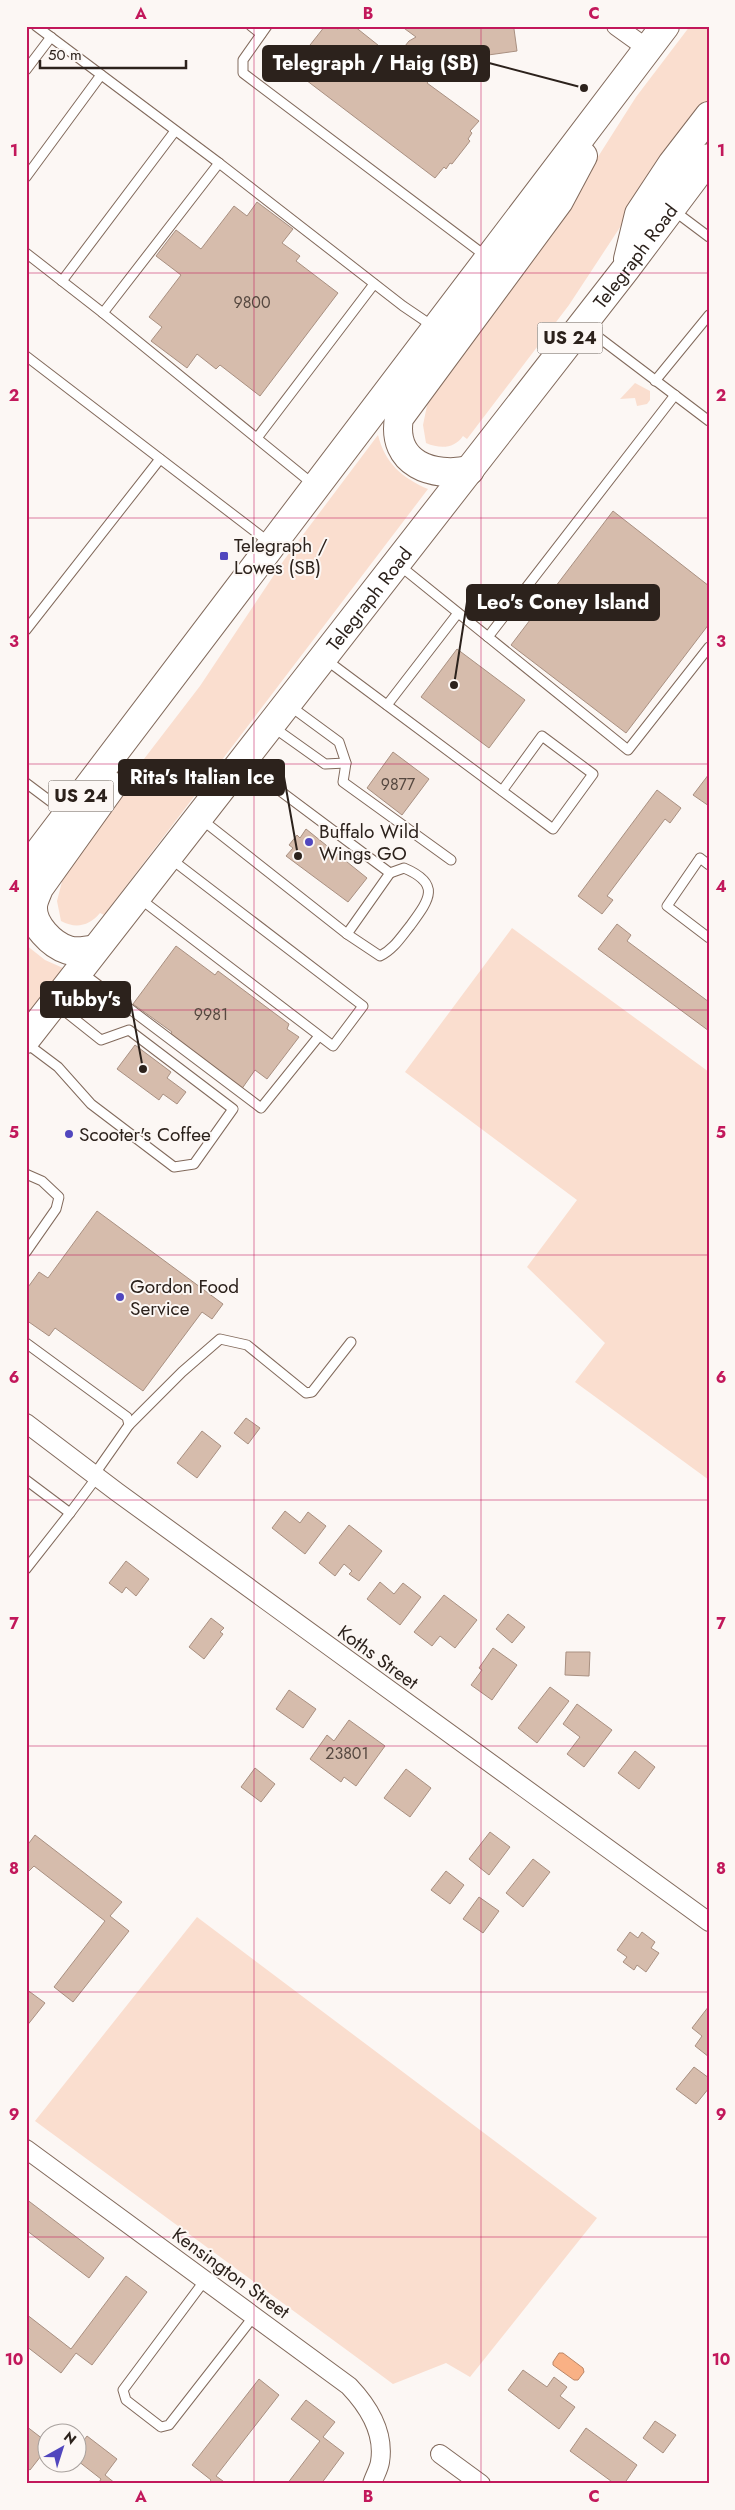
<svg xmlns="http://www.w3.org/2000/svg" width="735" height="2510" viewBox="0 0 735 2510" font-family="Jost,sans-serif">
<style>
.green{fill:#fadecf}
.water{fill:#f9b185;stroke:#bc8666}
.building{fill:#d6bcac;stroke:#a99081}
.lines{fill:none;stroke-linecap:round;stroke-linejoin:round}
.lane-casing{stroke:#826a5c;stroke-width:11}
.street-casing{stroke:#826a5c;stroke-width:20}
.primary-casing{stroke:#826a5c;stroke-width:30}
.lane{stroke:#fff;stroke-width:9}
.street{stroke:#fff;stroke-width:18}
.primary{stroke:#fff;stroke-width:28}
.grid{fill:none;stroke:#c2185b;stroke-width:1;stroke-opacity:0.55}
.poi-dot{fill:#5147be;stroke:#fcf7f4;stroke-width:2}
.labels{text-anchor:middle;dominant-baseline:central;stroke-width:4;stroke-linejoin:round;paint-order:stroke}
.number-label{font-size:16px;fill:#564840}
.shield{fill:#fcf7f4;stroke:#6a625d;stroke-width:1}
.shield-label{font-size:18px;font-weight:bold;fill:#2c221c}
.street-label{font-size:19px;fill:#2c221c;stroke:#fcf7f4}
.poi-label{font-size:19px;fill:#2c221c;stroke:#fcf7f4;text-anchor:start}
.leader{fill:none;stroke:#2c221c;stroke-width:2}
.callout-dot{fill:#2c221c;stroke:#fcf7f4;stroke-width:2}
.callout{fill:#2c221c;stroke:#2c221c;stroke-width:2}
.callout-label{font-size:20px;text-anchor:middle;font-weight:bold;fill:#fff}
.neatline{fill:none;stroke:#c2185b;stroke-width:2}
.grid-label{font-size:16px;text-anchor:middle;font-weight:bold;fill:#c2185b}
</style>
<rect width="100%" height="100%" fill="#fcf7f4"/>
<g class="green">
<path d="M690,26H709V103L655,174L569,305L467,439L463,436C454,449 440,449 426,443L423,425L429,396L568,204L636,97Z"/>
<path d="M635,383L650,391V400L647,404L637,406L635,398L620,399Z"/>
<path d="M378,435C385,463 402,478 428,489L104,915L100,913C89,926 76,929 61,921L57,901L68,858L200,686L284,560Z"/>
<path d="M512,928L709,1072V1480L575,1382L605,1343L527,1267L577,1200L405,1072Z"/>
<path d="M26,945L45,960L63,968L26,1016Z"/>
<path d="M197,1917L597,2218L470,2377L446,2363L393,2384L35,2121Z"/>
</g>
<path class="water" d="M559,2353H563L583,2368L584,2372L578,2380H574L553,2365V2362Z"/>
<g class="building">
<path d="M325,26H333L338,29L340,26H354L398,61L401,51L409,41L416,37L401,26H511L514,29L517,51L445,61L427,83L479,121L470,131L472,133L468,139L470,141L452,164L450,163L446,169L444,167L435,178L302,77L309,67L299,59Z"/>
<path d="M257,202L293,229L282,243L300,256L296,261L338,293L260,396L220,365L216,369L197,354L187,368L151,341L162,327L149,317L181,275L156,256L176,230L201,249L234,206L247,216Z"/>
<path d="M613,511L709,586V624L626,733L511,645Z"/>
<path d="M457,649L525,700L489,748L421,697Z"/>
<path d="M393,752L429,779L402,815L367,788Z"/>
<path d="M709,774V806L693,795Z"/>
<path d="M657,790L681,808L670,823L665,819L607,896L613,900L602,914L578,896Z"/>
<path d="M306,829L367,878L348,902L286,856L293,848L289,845L297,835L300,838Z"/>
<path d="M617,924L631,935L627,941L709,1002V1031L598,949Z"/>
<path d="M176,946L215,975L218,971L289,1024L287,1029L299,1037L267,1079L255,1070L241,1090L169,1036L172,1032L133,1004Z"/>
<path d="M135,1045L171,1072L167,1078L186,1092L177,1104L163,1094L159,1100L117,1069Z"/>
<path d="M97,1211L223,1304L212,1319L202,1312L143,1391L55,1328L49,1336L26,1320V1290L39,1272L48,1278Z"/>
<path d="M246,1418L260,1428L248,1444L234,1433Z"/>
<path d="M202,1431L221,1446L197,1478L177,1463Z"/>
<path d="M285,1511L300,1523L308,1512L326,1526L305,1554L272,1528Z"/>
<path d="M349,1525L382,1551L359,1581L349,1574L352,1571L344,1564L335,1576L319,1563Z"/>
<path d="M126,1561L149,1579L136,1596L126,1587L122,1593L109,1583Z"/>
<path d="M380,1582L394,1594L403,1583L421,1597L400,1625L367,1599Z"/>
<path d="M444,1595L477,1620L455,1648L440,1636L432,1646L414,1632Z"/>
<path d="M508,1614L525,1627L512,1643L496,1629Z"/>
<path d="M211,1618L224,1628L220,1632L223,1634L204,1659L189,1647Z"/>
<path d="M493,1648L517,1665L492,1700L471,1685L482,1670L479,1668Z"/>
<path d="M566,1652H590L589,1676L565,1675Z"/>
<path d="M550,1687L569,1701L537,1743L518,1728Z"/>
<path d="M289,1690L316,1709L303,1728L276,1709Z"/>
<path d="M577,1704L612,1730L584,1767L567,1754L580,1737L563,1724Z"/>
<path d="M349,1720L385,1746L356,1786L344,1777L341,1782L310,1759L327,1735L334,1741Z"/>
<path d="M635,1751L655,1767L639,1789L618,1773Z"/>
<path d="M255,1768L275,1784L261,1802L241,1787Z"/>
<path d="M406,1769L431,1788L410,1817L384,1798Z"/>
<path d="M490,1832L510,1847L489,1875L469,1859Z"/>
<path d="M35,1835L122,1902L110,1916L129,1931L73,2002L54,1987L105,1921L34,1866L26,1874V1847Z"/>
<path d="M533,1859L550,1872L523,1907L506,1893Z"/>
<path d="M446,1871L464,1885L450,1904L431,1890Z"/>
<path d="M479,1897L499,1911L483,1933L463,1919Z"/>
<path d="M630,1932L638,1938L642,1932L655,1942L651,1948L659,1953L646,1972L637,1965L634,1970L623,1962L627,1957L617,1950Z"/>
<path d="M26,1989L45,2003L26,2027Z"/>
<path d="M709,2006V2057L695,2046L702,2036L692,2028Z"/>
<path d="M694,2067L709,2078V2088L696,2104L676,2089Z"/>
<path d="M26,2199L104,2258L89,2278L26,2230Z"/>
<path d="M126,2276L147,2292L92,2365L76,2353L61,2373L26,2346V2314L71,2349Z"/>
<path d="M523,2370L547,2387L554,2377L567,2387L560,2396L575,2407L559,2429L508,2390Z"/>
<path d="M259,2379L279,2395L216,2476L227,2484H208L211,2480L192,2465Z"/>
<path d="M306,2400L335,2422L323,2437L344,2453L321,2484H287L320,2441L291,2419Z"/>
<path d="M655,2421L676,2435L663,2453L643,2438Z"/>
<path d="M26,2426L48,2443V2447L30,2470L26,2467Z"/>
<path d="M586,2428L637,2465L624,2484H615L570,2451Z"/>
<path d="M87,2436L117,2459L105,2475L116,2484H98L101,2479L78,2461V2448Z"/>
</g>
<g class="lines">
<defs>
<g id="lane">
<path d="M36,26L219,163"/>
<path d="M251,26L261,34"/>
<path d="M267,26L243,60V73L487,257"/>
<path d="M26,70L51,37"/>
<path d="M26,177L101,75"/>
<path d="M673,210L709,237"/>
<path d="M26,253L103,313"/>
<path d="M62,281L175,131"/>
<path d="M585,327L709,421"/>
<path d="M26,356L270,543"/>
<path d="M655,381L709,315"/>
<path d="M257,438L374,284"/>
<path d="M314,485L103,313L219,163L403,306L434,327"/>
<path d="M399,565L628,750L709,647"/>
<path d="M26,630L160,459"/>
<path d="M488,637L675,395"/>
<path d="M325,659L553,829L593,774L542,736L502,791"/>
<path d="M387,705L458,613"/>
<path d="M290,706L339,742L346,763L343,782L451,860"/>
<path d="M273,727L325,764L346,763"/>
<path d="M26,783L66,813"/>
<path d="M201,819L347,934L390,873L244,764"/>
<path d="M709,865L700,858L667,906L709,938"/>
<path d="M139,898L333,1046L363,1006L171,859"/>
<path d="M347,934L380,956C393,950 401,937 410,926C429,900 442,884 404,868L390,873"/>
<path d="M81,972L261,1108L319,1036"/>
<path d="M26,1043L58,1067L91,1104L174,1167L194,1164L233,1109L129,1030L101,1040L57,1005"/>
<path d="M26,1174L42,1181L59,1197L56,1209L26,1252"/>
<path d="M26,1343L127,1417L129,1425L94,1475"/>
<path d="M129,1425L182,1372L220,1339L247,1345L306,1393L312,1392L351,1342"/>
<path d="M26,1480L70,1513L97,1477"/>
<path d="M26,1569L70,1513"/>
<path d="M205,2280L123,2390L126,2400L161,2427L169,2425L254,2316"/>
</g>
<g id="street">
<path d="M616,26L648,49"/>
<path d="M26,1423L117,1492L709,1922"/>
<path d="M26,2149L349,2386C368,2406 385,2432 380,2462C379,2469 374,2477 372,2484"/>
<path d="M440,2454L481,2484"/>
</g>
<g id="primary">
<path d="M628,259L639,214L672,164L709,116"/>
<path d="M470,470C433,478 391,464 399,418L559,201L583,156"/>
<path d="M26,869L665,26"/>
<path d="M95,949C86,951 77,953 68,950C52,945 32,925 33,907C33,901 37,894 39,888L112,786"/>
<path id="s1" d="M26,1039L625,270L709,158"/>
</g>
</defs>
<use href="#lane" class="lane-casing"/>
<use href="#street" class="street-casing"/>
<use href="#primary" class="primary-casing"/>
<use href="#lane" class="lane"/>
<use href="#street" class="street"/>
<use href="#primary" class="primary"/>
</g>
<path class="grid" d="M254,26V2484M481,26V2484M26,273H709M26,518H709M26,764H709M26,1010H709M26,1255H709M26,1500H709M26,1746H709M26,1992H709M26,2237H709"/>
<g class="poi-dot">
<rect x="219" y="551" width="10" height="10" rx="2.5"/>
<circle cx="309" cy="842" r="5"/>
<circle cx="69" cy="1134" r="5"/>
<circle cx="120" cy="1297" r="5"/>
</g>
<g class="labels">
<g class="number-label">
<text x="252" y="302">9800</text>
<text x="398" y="784">9877</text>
<text x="211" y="1014">9981</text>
<text x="347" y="1753">23801</text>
</g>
<g class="shield">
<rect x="537.5" y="322.5" width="65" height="31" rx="4"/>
<rect x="48.5" y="780.5" width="65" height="31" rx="4"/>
</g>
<g class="shield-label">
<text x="570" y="338">US 24</text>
<text x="81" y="796">US 24</text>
</g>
<g class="street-label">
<text stroke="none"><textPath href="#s1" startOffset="992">Telegraph Road</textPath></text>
<text stroke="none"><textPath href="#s1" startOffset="558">Telegraph Road</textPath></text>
<text transform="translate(378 1657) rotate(36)">Koths Street</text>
<text transform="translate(231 2273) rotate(36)">Kensington Street</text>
</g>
<g class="poi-label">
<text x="234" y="545">Telegraph /<tspan x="234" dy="22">Lowes (SB)</tspan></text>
<text x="319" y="831">Buffalo Wild<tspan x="319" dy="22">Wings GO</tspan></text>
<text x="79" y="1134">Scooter's Coffee</text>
<text x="130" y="1286">Gordon Food<tspan x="130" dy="22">Service</tspan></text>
</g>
</g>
<path class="leader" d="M584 88L489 63M454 685L467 602M298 856L284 777M143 1069L130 999"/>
<g class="callout-dot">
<circle cx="584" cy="88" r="5"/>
<circle cx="454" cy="685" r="5"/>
<circle cx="298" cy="856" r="5"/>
<circle cx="143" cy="1069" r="5"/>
</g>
<g class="callout">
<rect x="263" y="46" width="226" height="35" rx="5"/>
<rect x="467" y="585" width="192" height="35" rx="5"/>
<rect x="119" y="760" width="165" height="35" rx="5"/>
<rect x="41" y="982" width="89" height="35" rx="5"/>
</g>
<g class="callout-label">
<text x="376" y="70">Telegraph / Haig (SB)</text>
<text x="563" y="609">Leo's Coney Island</text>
<text x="202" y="784">Rita's Italian Ice</text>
<text x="86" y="1006">Tubby's</text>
</g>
<rect width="735" height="2510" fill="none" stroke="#fcf7f4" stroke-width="55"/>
<g transform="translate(62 2448) rotate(39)"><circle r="24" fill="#fcf7f4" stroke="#a9a29e"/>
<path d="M0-4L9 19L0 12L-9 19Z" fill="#5147be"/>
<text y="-8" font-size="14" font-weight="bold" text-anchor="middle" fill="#2c221c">N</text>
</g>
<path d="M40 60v8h146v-8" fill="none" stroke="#2c221c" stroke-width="2.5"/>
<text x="48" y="60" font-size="15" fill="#2c221c" stroke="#fcf7f4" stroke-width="4" paint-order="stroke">50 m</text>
<rect x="28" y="28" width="680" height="2454" class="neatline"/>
<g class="grid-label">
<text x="141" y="19">A</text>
<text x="368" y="19">B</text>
<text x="594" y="19">C</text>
<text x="14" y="156">1</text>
<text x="721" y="156">1</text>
<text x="14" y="401">2</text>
<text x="721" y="401">2</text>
<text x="14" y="647">3</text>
<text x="721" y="647">3</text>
<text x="14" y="892">4</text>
<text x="721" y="892">4</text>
<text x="14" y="1138">5</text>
<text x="721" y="1138">5</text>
<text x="14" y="1383">6</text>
<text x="721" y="1383">6</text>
<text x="14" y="1629">7</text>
<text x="721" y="1629">7</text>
<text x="14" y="1874">8</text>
<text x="721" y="1874">8</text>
<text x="14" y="2120">9</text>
<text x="721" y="2120">9</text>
<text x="14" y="2365">10</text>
<text x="721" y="2365">10</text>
<text x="141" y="2502">A</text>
<text x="368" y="2502">B</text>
<text x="594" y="2502">C</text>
</g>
</svg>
